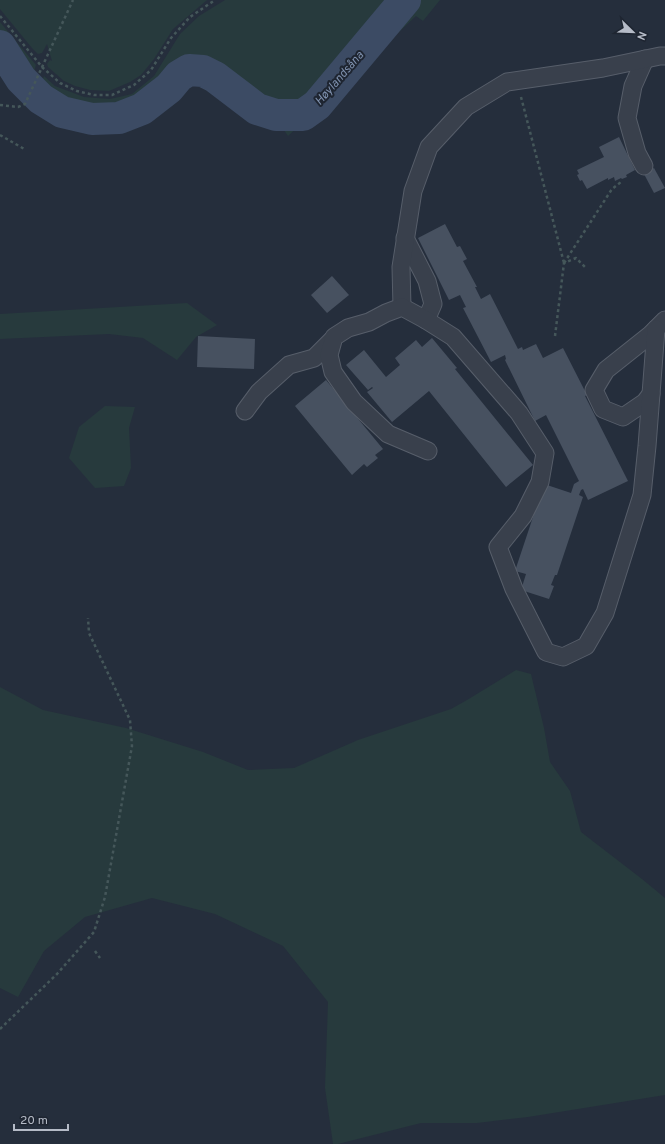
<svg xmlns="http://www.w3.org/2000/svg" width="665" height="1144" font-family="Overpass,sans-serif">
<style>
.green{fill:#273a3d}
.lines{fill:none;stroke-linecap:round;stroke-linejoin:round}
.river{stroke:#3c4b64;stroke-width:32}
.building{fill:#475160}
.minor-casing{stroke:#575e6a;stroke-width:19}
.path{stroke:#45575a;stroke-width:2.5;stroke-dasharray:3 3;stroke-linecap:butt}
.minor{stroke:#39404c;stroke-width:17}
.labels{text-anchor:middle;stroke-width:4;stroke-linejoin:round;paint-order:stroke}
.water-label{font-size:12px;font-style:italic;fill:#7e90ad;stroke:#1e2531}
</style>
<rect width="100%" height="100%" fill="#252e3c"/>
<g class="green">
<path d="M0,0H207L173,29L154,59L141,75L130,82L109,91L90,90L75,86L64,81L48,67L47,64L50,60L52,61L47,44L42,53L38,54L32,48L0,9Z"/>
<path d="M225,0H440L423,21L416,16L288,136L271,111L207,68L191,67L174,74L153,95L135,106L108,116L88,115L68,109L51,99L39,89L44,76L55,86L84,97L110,99L132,94L154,76L180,34L199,16Z"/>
<path d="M0,22L36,65L31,82L14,55L0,38Z"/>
<path d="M187,303L217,325L196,337L177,360L143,338L109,334L0,339V314Z"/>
<path d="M105,406L135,407L129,428L131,468L124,486L95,488L69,458L79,427Z"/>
<path d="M516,670L531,674L544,728L550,762L570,791L581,832L642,879L665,898V1095L528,1117L477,1123H421L338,1144H333L325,1088L328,1002L283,946L215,914L152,898L85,917L44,951L18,997L0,988V687L43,710L126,728L203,752L248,770L294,768L358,740L451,709L467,700Z"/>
</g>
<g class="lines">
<path class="river" d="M0,46L21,79L41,99L62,112L92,119L119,118L142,109L169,88L179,76L189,70L203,71L215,77L257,109L276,115H303L317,105L405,0"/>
</g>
<g class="building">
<path d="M619,137L635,170L626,175L627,177L622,179L621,178L615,181L614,177L608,180V178L587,189L582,180L580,181L577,175L579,174L577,170L604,157L599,147Z"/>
<path d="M654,168L665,188L654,193L644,174Z"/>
<path d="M445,224L457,247L460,246L467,259L463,261L477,287H475L481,299L490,294L518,349L522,347L523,350L536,344L543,358L563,348L587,395L585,396L628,481L588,500L583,489L581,490L579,495L583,497L557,575H555L551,585L554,586L549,599L521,590L526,574L515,571L544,484L571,493L574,484L579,481L546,415L535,421L505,360L506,359L505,355L491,362L463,308L466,307L460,295L449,300L418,238Z"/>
<path d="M332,276L349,295L327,313L311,295Z"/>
<path d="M198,336L255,339L254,369L197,367Z"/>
<path d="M432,338L457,368L455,369L533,465L506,487L429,391L392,422L367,392L373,388L372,387L368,390L346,365L364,350L386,377L400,365L395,358L416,340L422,347Z"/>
<path d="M326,380L383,449L375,455L378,458L367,467L364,464L352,475L295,406Z"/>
</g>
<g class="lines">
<g class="minor-casing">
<g id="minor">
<path d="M644,166L637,153L627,118L633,86L645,59"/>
<path d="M405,238L427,281L433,304L426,320"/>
<path d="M402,307L401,267L413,191L429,147L466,107L507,82L603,68L660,56H665"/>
<path d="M651,394L645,402L623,417L603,409L594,390L606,370L650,335L665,320"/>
<path d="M245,411L259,392L289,365L314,358L333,339"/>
<path d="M428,451L388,434L354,402L333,372L329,355L334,337L348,328L369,322L386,313L402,307L426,320L453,337L519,413L545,453L540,482L523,516L498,547L514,589L546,652L563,657L586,646L605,613L642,495L647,446L656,329"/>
</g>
</g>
<g class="path">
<path d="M0,16L42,67L60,83L77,91L94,95H112L134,85L151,70L171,38L190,17L215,0"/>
<path d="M521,97L564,263"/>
<path d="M0,105L18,107L25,104L73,0"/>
<path d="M0,135L26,150"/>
<path d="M564,263L612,189L621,182"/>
<path d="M555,336L564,263L576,258L586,268"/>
<path d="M95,951L100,958"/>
<path d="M0,1029L57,974L94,932L105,897L132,746L130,720L89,633L88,618"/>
</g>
<use href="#minor" class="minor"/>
</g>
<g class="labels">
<g class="water-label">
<text transform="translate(339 78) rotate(-49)" y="4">Høylandsåna</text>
</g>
</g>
<g transform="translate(633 32) rotate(113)" stroke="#1e2531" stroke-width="3" paint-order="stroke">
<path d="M0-3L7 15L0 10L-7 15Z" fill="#b5bbc7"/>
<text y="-6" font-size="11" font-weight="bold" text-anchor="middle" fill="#b5bbc7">N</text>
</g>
<path d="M14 1124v6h54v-6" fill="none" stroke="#b5bbc7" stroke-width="2"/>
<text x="20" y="1124" font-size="12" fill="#b5bbc7" stroke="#1e2531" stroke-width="3" paint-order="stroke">20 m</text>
</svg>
